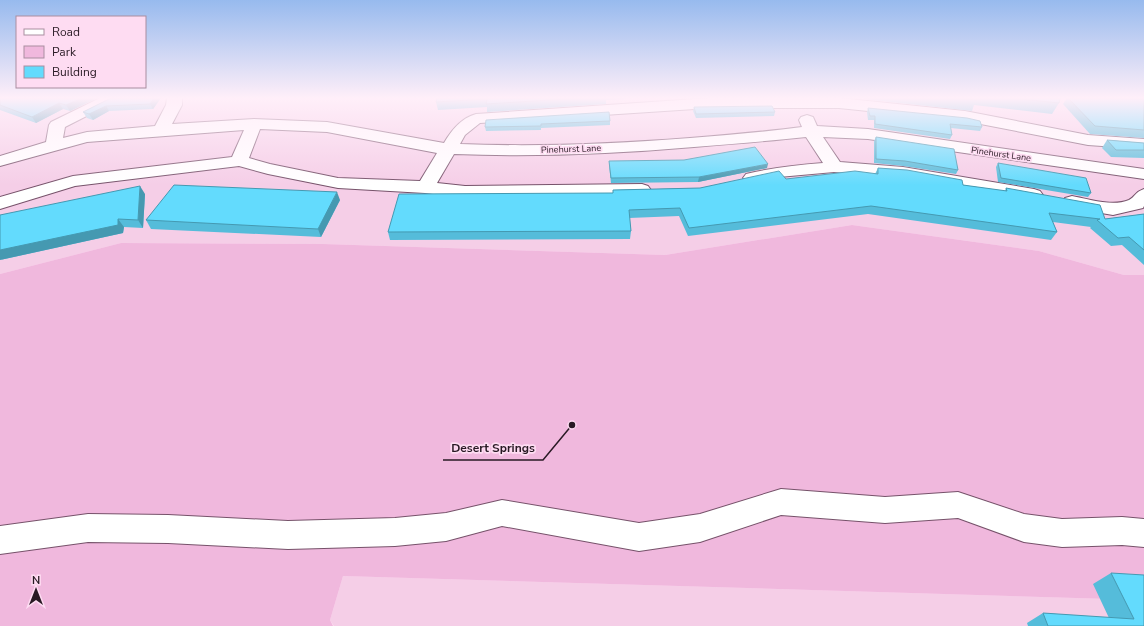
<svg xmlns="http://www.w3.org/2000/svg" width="1144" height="626" font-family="'Nunito Sans',sans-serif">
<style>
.built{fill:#f5cee7}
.green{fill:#f0b8dd}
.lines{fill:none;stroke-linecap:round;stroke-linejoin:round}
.minor-casing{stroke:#76526a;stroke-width:2}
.minor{fill:#fff;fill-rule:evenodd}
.wall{fill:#55bcda}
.shaded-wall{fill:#4599b1}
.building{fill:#63dbfd;stroke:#4599b1}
.labels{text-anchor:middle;stroke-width:3.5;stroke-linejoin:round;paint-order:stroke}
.far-street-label{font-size:9px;fill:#291a24;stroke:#fedcf2}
.leader{fill:none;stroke:#291a24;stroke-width:1.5}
.callout-dot{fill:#291a24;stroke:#fedcf2;stroke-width:1.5}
.callout-label{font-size:12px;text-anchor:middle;font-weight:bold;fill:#291a24;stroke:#fedcf2;stroke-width:3.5;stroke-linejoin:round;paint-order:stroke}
</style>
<rect width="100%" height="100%" fill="#fedcf2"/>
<g class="built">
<path d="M0,98H1144V275H1124L1039,251L852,225L665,255L323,244L121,243L0,274Z"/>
<path d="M343,576L1144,600V626H334L330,620Z"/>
</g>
<path class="green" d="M852,225L1039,251L1124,275H1144V600L343,576L330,620L333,626H0V274L121,243L323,244L665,255Z"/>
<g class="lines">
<g class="minor-casing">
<g id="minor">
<path d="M100,98H119L116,101L65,127L63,138L87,132L155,126L166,105L167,98H182V105L172,124L254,119L327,122L444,143C451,131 461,118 476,114L710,98H839L965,111L1088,135L1144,139V149L1088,145L965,121L839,108H710L480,123L465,135L460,144C537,147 613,144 690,138C727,135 764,132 802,127L799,120L801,117L807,115L813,117L817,126L868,129L1144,169V179L868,139L823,137L840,162L903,167L1034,189L1040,191L1043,195L1040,199L1034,201L903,177L834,172L779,177L752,183L746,182L743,178L746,174C771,168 796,165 823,163L806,137C769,141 732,144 694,147C614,154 534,157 454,154L437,183L465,186L642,184L648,186L651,190L648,194L642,196L465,198L425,193L338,188L268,174L239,166L75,186L0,209V197L73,176L232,157L244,130L87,142L0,166V156L46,142L49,125L51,122ZM260,129L327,132L437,153L420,181L338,178L270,164L249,158Z"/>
<path d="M1144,189V206L1143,208L1113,215L1072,208L1065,206L1063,202L1065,198L1072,196C1089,199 1112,207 1129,200C1135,197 1135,192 1144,189Z"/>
<path d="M781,489L885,497L958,492L1024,514L1062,519L1122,517L1144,519V547L1122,545L1062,547L1024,542L958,518L885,523L781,515L700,542L639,551L502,526L446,541L395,546L288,549L168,543L88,542L0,554V526L88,514L168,515L288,521L395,518L446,513L502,500L639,523L700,514Z"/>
</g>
</g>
<use href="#minor" class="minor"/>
</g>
<g class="wall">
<path d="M0,98H97L70,111L63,109L36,123L0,110Z"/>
<path d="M111,98H161L153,109L109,111L93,120L87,118L83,112Z"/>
<path d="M437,98H626V99L606,100V104L487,112V107L438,110L436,102Z"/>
<path d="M864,98H1060L1059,103L1052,114L974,105L972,111L864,99Z"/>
<path d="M1067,98L1144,99V138L1090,134L1063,104Z"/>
<path d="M694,107L775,112L774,116L696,118L693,111Z"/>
<path d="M868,108L982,127L980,131L951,128L952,135L950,139L874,128V120H868L867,112Z"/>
<path d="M609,112L610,121V125L541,128V130L486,131L485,127Z"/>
<path d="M876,137L958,170L956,174L903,166L874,163V141Z"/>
<path d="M1107,140L1144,143V158L1111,157L1102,148Z"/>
<path d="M609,161L767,168L698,182L611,183L609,165Z"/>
<path d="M998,163L1091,193L1088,197L998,182L996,167Z"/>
<path d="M878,168L963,185L1005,191L1006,188L1105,219L1144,214V265L1122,245L1111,246L1090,228L1091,227L1053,222L1057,232L1051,240L868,214L688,236L679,216L629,218L631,231L630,239L390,240L388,232L613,193V190L700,188L786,179L875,174Z"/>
<path d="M145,194L143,228L124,227L123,233L0,260Z"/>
<path d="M340,200L321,237L151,229L146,220Z"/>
<path d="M1111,573L1144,626H1028L1027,623L1043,613L1109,618L1093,584Z"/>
</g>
<g class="shaded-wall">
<path d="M82,98H97L70,111L66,105Z"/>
<path d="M154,98H161L153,109L150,104Z"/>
<path d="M59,103L63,109L36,123L32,117Z"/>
<path d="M106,106L109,111L93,120L89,114Z"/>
<path d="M768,164L767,168L698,182L699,177Z"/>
<path d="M140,186L145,194L143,228L138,220Z"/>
<path d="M337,192L340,200L321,237L318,229Z"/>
<path d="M118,219L124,227L123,233L0,260V250Z"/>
</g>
<g class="building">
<path d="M0,98H82L66,105L59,103L32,117L0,105Z"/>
<path d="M111,98H154L150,104L106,106L89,114L83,112Z"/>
<path d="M437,98H581L486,104L487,99L436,102Z"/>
<path d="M957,98H976L977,100Z"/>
<path d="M1011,98H1060L1059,103Z"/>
<path d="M1068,98L1144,99V130L1095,126Z"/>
<path d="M772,106L775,112L696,114L694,107Z"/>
<path d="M868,108L967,118L980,121L982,127L950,124L952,135L875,124V116H870Z"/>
<path d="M609,112L610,121L541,124V126L485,127L486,120Z"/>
<path d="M876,137L954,149L958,170L905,161L876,159Z"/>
<path d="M1107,140L1144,143V150H1116Z"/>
<path d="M755,147L768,164L699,177L611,178L609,161L684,160Z"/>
<path d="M998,163L1086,178L1091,193L1001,178Z"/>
<path d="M878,168L907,170L962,180L963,185L1007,191L1006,188L1100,205L1105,219L1144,214V250L1129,237L1118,238L1097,220L1100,219L1049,213L1057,232L871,206L689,228L680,208L629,210L631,231L388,232L399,194L613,193V190L700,188L779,171L786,179L855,171L878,174Z"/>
<path d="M174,185L337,192L318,229L146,220Z"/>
<path d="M140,186L138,220L118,219V225L0,250V215Z"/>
<path d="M1111,573L1144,575V626H1048L1043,613L1134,619Z"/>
</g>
<linearGradient id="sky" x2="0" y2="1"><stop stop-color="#97baee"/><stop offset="0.53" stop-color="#ffeff9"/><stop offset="1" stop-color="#ffeff9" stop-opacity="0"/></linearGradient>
<rect width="1144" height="185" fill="url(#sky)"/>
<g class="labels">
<g class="far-street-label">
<text transform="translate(571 149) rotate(-2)" y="3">Pinehurst Lane</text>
<text transform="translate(1001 154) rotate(8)" y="3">Pinehurst Lane</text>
</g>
</g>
<path class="leader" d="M572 425L543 460H443"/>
<circle class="callout-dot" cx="572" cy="425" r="4"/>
<g class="callout-label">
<text x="493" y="452">Desert Springs</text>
</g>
<rect x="16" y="16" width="130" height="72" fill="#fedcf2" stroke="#a98ea0"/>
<rect x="24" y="29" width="20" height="6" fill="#ffffff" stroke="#a98ea0"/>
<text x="52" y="36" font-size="12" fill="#291a24">Road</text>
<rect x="24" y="46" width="20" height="12" fill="#f0b8dd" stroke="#a98ea0"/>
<text x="52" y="56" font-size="12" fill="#291a24">Park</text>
<rect x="24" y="66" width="20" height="12" fill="#63dbfd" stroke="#a98ea0"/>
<text x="52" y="76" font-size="12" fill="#291a24">Building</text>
<g transform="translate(36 590)" stroke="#fedcf2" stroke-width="3" paint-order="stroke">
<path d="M0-3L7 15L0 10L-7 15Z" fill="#291a24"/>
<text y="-6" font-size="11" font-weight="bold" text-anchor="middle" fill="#291a24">N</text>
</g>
</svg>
